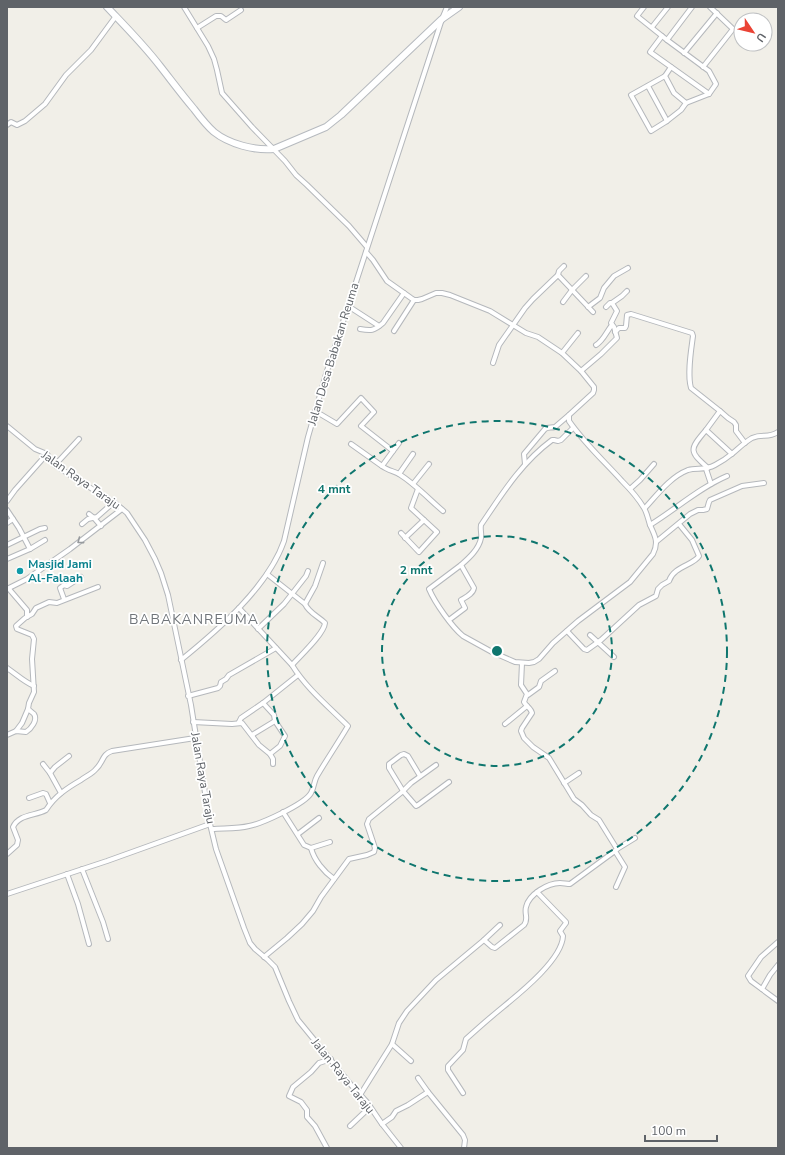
<svg xmlns="http://www.w3.org/2000/svg" width="785" height="1155" font-family="'Nunito Sans',sans-serif">
<style>
.lines{fill:none;stroke-linecap:round;stroke-linejoin:round}
.street-casing{stroke:#b5b8bc;stroke-width:6}
.secondary-casing{stroke:#b6babf;stroke-width:8}
.street{stroke:#fff;stroke-width:4}
.secondary{stroke:#fff;stroke-width:6}
.oneway{stroke:#979a9d}
.ring{fill:none;stroke:#0f766e;stroke-width:2;stroke-dasharray:7 5}
.culture-dot{fill:#0f9aa8;stroke:#fff;stroke-width:1.5}
.labels{text-anchor:middle;stroke-width:3.5;stroke-linejoin:round;paint-order:stroke}
.street-label{font-size:12px;fill:#5f6368;stroke:#fff}
.culture-label{font-size:12px;font-weight:bold;fill:#0d838f;stroke:#fff;text-anchor:start}
.quarter-label{font-size:14px;letter-spacing:1px;fill:#70757a;stroke:#fff}
.centre{fill:#0f766e;stroke:#fff;stroke-width:2}
.ring-label{font-size:12px;text-anchor:middle;font-weight:bold;fill:#0f766e;stroke:#fff;stroke-width:3.5;stroke-linejoin:round;paint-order:stroke}
</style>
<rect width="100%" height="100%" fill="#f1efe8"/>
<g class="lines">
<g class="street-casing">
<g id="street">
<path d="M184,7L208,46L214,59L217,70L222,93L252,127L285,161L296,175L307,185L349,226L367,247"/>
<path d="M644,7L637,16L667,40L709,71L716,84L709,94L686,103L681,110L667,121L651,131L631,95L665,76"/>
<path d="M652,27L668,7"/>
<path d="M197,28L216,16H221L226,20L241,10"/>
<path d="M662,36L650,52L709,94"/>
<path d="M667,40L692,7"/>
<path d="M684,53L717,13"/>
<path d="M671,67L665,76L674,93L686,103"/>
<path d="M703,67L733,29L710,7"/>
<path d="M648,86L667,121"/>
<path d="M7,125L11,122L17,125L25,121L45,104L66,75L91,50L116,16"/>
<path d="M366,252L373,260L387,281L411,298L414,300H418L422,299L436,293H442L450,295L490,311L526,333L538,337L562,353L581,371L594,387V390L593,393L569,415V421C584,443 604,461 622,481C630,489 638,498 644,508C647,513 648,519 650,525C655,536 659,542 653,554L630,582L578,621L553,643L539,659L534,662L529,663L515,662L492,652L463,636C452,627 435,603 429,589L461,565"/>
<path d="M558,275L559,271L564,266"/>
<path d="M563,302L572,290L586,276"/>
<path d="M348,306L379,326"/>
<path d="M588,307L600,298L604,288L614,276L628,268"/>
<path d="M606,307L610,303H612"/>
<path d="M360,329C371,331 374,331 383,323L404,293"/>
<path d="M394,331L414,300"/>
<path d="M615,332L619,328H625L626,326L627,315L631,314L692,333L693,336C691,351 687,374 691,388L720,411L728,418L734,422L736,425V431L745,443"/>
<path d="M596,345C604,340 606,332 612,325"/>
<path d="M562,353L578,333"/>
<path d="M493,363L499,345L525,308L533,299L558,275L593,312"/>
<path d="M581,371L601,354L617,338L614,327L611,323L617,311L612,303L622,296L627,291"/>
<path d="M315,411L337,424L361,398L374,412L361,426L393,451L382,466C387,470 393,471 399,474C415,484 429,499 443,511"/>
<path d="M7,426L35,449L47,454L55,465L79,481L114,502L127,513L145,540L155,559L161,573L168,595L191,705L210,824L216,849L244,928L250,943L255,949L268,960L275,967L289,1001L298,1020L352,1086L367,1102L382,1124L401,1148"/>
<path d="M706,430L720,411"/>
<path d="M351,444L382,466"/>
<path d="M393,451L399,443"/>
<path d="M525,464L524,454L545,429C548,427 551,428 555,427L569,415"/>
<path d="M55,465L79,439"/>
<path d="M708,468C689,451 689,450 706,430L732,454"/>
<path d="M706,469L711,484"/>
<path d="M399,474L413,454"/>
<path d="M413,484L429,464"/>
<path d="M630,489L640,480L654,464"/>
<path d="M7,501L15,490L47,454"/>
<path d="M645,508C657,495 670,477 688,470C697,467 704,471 715,465C721,462 727,458 733,453C739,448 745,442 752,438C763,433 767,439 778,432"/>
<path d="M7,510L19,528L30,549L7,559"/>
<path d="M89,514L94,518L101,526"/>
<path d="M7,523L13,519"/>
<path d="M82,524L88,519L97,517L114,502"/>
<path d="M650,525C676,509 699,488 727,476"/>
<path d="M401,533L419,552L437,532L411,508L418,489"/>
<path d="M405,538L424,520"/>
<path d="M656,542L690,514L698,510H703L707,509L709,502L710,500L742,486L764,483"/>
<path d="M7,545L40,529L45,528"/>
<path d="M30,549L45,540"/>
<path d="M267,574L305,604L315,586L323,563"/>
<path d="M7,589L27,579L70,549L122,509"/>
<path d="M9,589L27,610V617"/>
<path d="M64,599L60,588L64,585L67,586L81,577"/>
<path d="M449,620L465,608L461,600C466,597 473,594 474,588L461,565C469,558 479,549 481,538C482,534 480,530 481,525C502,494 521,463 552,440H554L558,441L561,440L573,428"/>
<path d="M258,629L284,604L306,576L308,571"/>
<path d="M567,631L584,649L587,650L601,640L639,605L656,596L658,589L662,585L669,581C674,566 694,565 699,556L692,540L679,524"/>
<path d="M590,635L614,657"/>
<path d="M181,660C218,630 268,587 284,541L308,437L326,374L442,19L447,7"/>
<path d="M522,663L521,685L527,694L524,702C526,706 531,708 532,713L522,728L521,731L524,738L533,747L549,758L574,799L582,805L591,815L599,820L617,849L615,851"/>
<path d="M292,665C300,656 324,634 325,623C318,616 309,613 305,604"/>
<path d="M7,668C16,674 24,682 34,686"/>
<path d="M528,695L539,687L541,681L555,671"/>
<path d="M188,696L218,688L220,686L221,682L226,679L229,675L276,648"/>
<path d="M263,703L274,715L275,721L285,736L280,746L270,754"/>
<path d="M193,722L232,724L242,723L259,745L270,754L273,759V764"/>
<path d="M239,722L241,718L263,703L298,675"/>
<path d="M505,724L527,706"/>
<path d="M16,731L22,723L28,709"/>
<path d="M7,735L16,731L26,732C31,729 38,720 34,714C33,713 29,710 28,709L29,703L34,692L32,659L34,639L32,635L17,629L16,626L25,618L32,614L36,608L49,602L57,603L98,587"/>
<path d="M252,735L275,721"/>
<path d="M43,764L50,773L61,793"/>
<path d="M50,773L55,767L69,756"/>
<path d="M420,776L408,756L404,754L401,755L389,764V768L403,791L416,806L418,805L449,782"/>
<path d="M564,783L579,773"/>
<path d="M29,798L43,793L46,794L50,803"/>
<path d="M283,812L304,845L311,848L330,842"/>
<path d="M212,829C224,828 237,829 249,826C261,824 305,804 311,793C314,788 314,781 317,776C327,759 338,743 348,726C329,707 306,688 292,665L239,608"/>
<path d="M298,834L319,818"/>
<path d="M311,848C314,860 324,872 334,879"/>
<path d="M617,849L635,838"/>
<path d="M7,854L17,845L18,840L13,827C19,814 35,816 46,810C55,796 67,788 81,780C86,776 92,774 96,769C103,763 102,754 112,751L195,738"/>
<path d="M82,869L103,922L108,939"/>
<path d="M67,874L78,904L89,944"/>
<path d="M7,894L107,861L210,824"/>
<path d="M484,940L500,925"/>
<path d="M778,942L761,957L748,976L751,981L778,1001"/>
<path d="M264,957L287,938L302,924L313,911L321,897L349,859L367,855L374,852L375,848L367,824L369,819L402,792L411,783L436,765"/>
<path d="M762,989L770,975L778,965"/>
<path d="M392,1044L411,1061"/>
<path d="M428,1092L463,1135L465,1140L464,1148"/>
<path d="M463,1093L448,1070V1066L463,1050L466,1039C476,1030 486,1021 497,1012C515,997 562,961 563,936L560,931L566,923V922L537,892"/>
<path d="M360,1095L392,1044L399,1023L407,1011L436,980L484,940L492,947L495,948L524,925C529,919 524,914 526,907C529,894 548,883 560,883C563,883 567,884 570,884L615,851L625,867L616,887"/>
<path d="M382,1124L392,1117L396,1111L408,1105L428,1092L418,1078"/>
<path d="M350,1126L370,1107"/>
<path d="M327,1148L315,1126L307,1117V1110L301,1102L289,1096L293,1087L311,1072L319,1063L331,1059"/>
</g>
</g>
<g class="secondary-casing">
<path id="secondary" d="M107,7C125,26 144,45 160,66C171,80 182,95 194,109C200,117 206,125 214,132C229,144 255,151 274,149L326,127L341,115L442,19L459,7"/>
</g>
<use href="#street" class="street"/>
<use href="#secondary" class="secondary"/>
</g>
<defs><path id="oneway-chevron" d="M-2-3.5L2.5 0L-2 3.5" fill="none" stroke-width="1.6" stroke-linecap="round" stroke-linejoin="round"/></defs>
<use class="oneway" href="#oneway-chevron" transform="translate(80 541) rotate(143)"/>
<g class="ring">
<circle cx="497" cy="651" r="115"/>
<circle cx="497" cy="651" r="230"/>
</g>
<circle class="culture-dot" cx="20" cy="571" r="4"/>
<g class="labels">
<g class="street-label">
<text transform="translate(333 354) rotate(-73)" y="4">Jalan Desa Babakan Reuma</text>
<text transform="translate(81 480) rotate(35)" y="4">Jalan Raya Taraju</text>
<text transform="translate(203 778) rotate(80)" y="4">Jalan Raya Taraju</text>
<text transform="translate(343 1076) rotate(51)" y="4">Jalan Raya Taraju</text>
</g>
<g class="culture-label">
<text x="28" y="568">Masjid Jami<tspan x="28" dy="14">Al-Falaah</tspan></text>
</g>
<g class="quarter-label">
<text x="194" y="624">BABAKANREUMA</text>
</g>
</g>
<circle cx="497" cy="651" r="6" class="centre"/>
<g class="ring-label">
<text x="334" y="493">4 mnt</text>
<text x="416" y="574">2 mnt</text>
</g>
<rect width="785" height="1155" fill="none" stroke="#5f6368" stroke-width="16"/>
<g transform="translate(753 32) rotate(125)"><circle r="19" fill="#ffffff" stroke="#bfc1c3"/>
<path d="M0-3L7 15L0 10L-7 15Z" fill="#ea4335"/>
<text y="-6" font-size="11" font-weight="bold" text-anchor="middle" fill="#5f6368">U</text>
</g>
<path d="M645 1135v6h72v-6" fill="none" stroke="#5f6368" stroke-width="2"/>
<text x="651" y="1135" font-size="12" fill="#5f6368" stroke="#ffffff" stroke-width="3" paint-order="stroke">100 m</text>
</svg>
